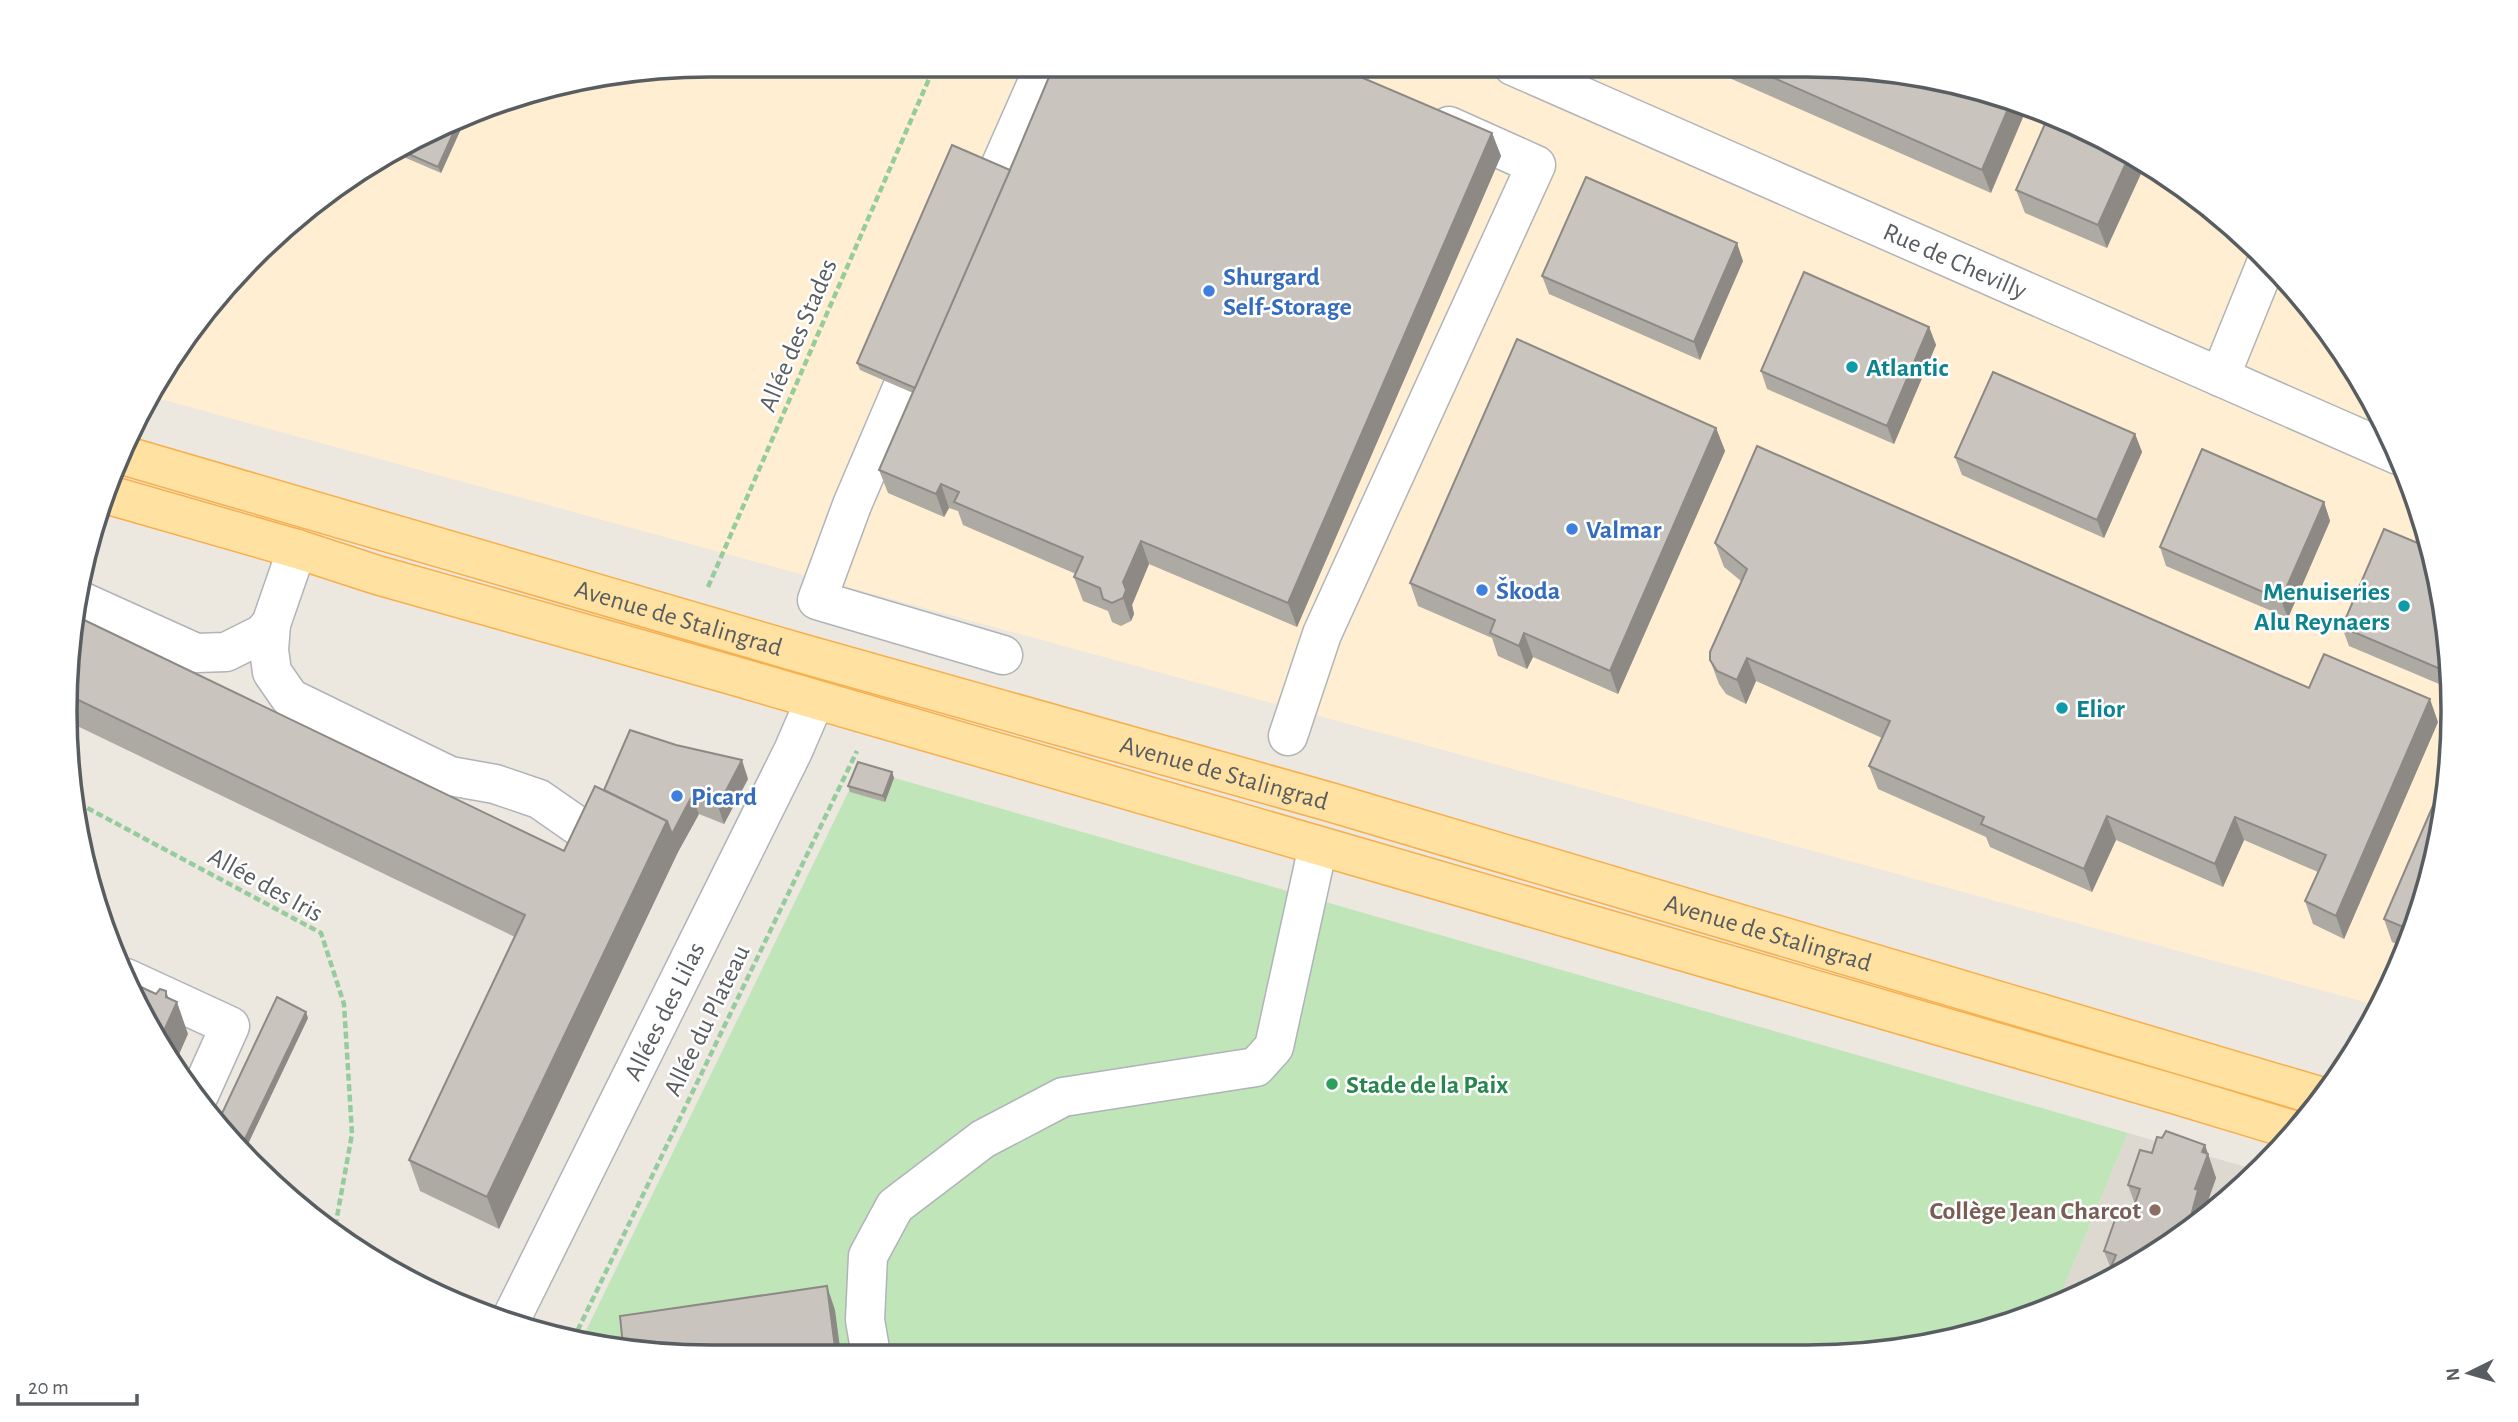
<svg xmlns="http://www.w3.org/2000/svg" width="2518" height="1422" font-family="'Alegreya Sans',sans-serif">
<style>
.commercial{fill:#ffeed1}
.education{fill:#ded9d0}
.green{fill:#bfe5b9}
.lines{fill:none;stroke-linecap:round;stroke-linejoin:round}
.minor-casing{stroke:#b0b4b8;stroke-width:41}
.major-casing{stroke:#f7af4d;stroke-width:41}
.path{stroke:#95cc9c;stroke-width:4.5;stroke-dasharray:7 3.5;stroke-linecap:butt}
.minor{stroke:#fff;stroke-width:38}
.major{stroke:#ffe2a1;stroke-width:38}
.wall{fill:#ada9a3}
.shaded-wall{fill:#8d8985}
.building{fill:#c9c4be;stroke:#8d8985;stroke-width:2}
.shop-dot{fill:#3f7fe0;stroke:#fff;stroke-width:2.5}
.culture-dot{fill:#0f9aa8;stroke:#fff;stroke-width:2.5}
.leisure-dot{fill:#2e9e5b;stroke:#fff;stroke-width:2.5}
.education-dot{fill:#8d6e63;stroke:#fff;stroke-width:2.5}
.labels{text-anchor:middle;stroke-width:5;stroke-linejoin:round;paint-order:stroke}
.street-label{font-size:26px;fill:#585d61;stroke:#fff}
.shop-label{font-size:26px;font-weight:bold;fill:#366cbe;stroke:#fff;text-anchor:start}
.culture-label{font-size:26px;font-weight:bold;fill:#0d838f;stroke:#fff;text-anchor:start}
.leisure-label{font-size:26px;font-weight:bold;fill:#27864d;stroke:#fff;text-anchor:start}
.education-label{font-size:26px;font-weight:bold;fill:#785e54;stroke:#fff;text-anchor:end}
.rim{fill:none;stroke:#585d61;stroke-width:3.5}
</style>
<rect width="100%" height="100%" fill="#ece7df"/>
<path class="commercial" d="M711,65L1849,66L1975,87L2130,152L2233,225L2320,318L2387,426L2431,544L2452,669L2448,796L2419,919L2379,1006L153,397L174,352L318,198L504,99Z"/>
<path class="education" d="M2128,1133L2260,1171L2166,1249L2058,1301Z"/>
<path class="green" d="M860,768L2128,1133L2058,1301L2015,1323L1891,1352L669,1356L581,1341Z"/>
<g class="lines">
<g class="minor-casing">
<g id="minor">
<path id="s1" d="M1513,66L2398,455"/>
<path d="M999,169L1045,65"/>
<path d="M2220,377L2267,261"/>
<path d="M902,388L852,505L817,600L1003,655"/>
<path d="M81,601L196,653L226,652L262,634L271,624L297,549"/>
<path d="M271,624L269,650L272,672L290,698L450,776L495,784L539,799L585,831"/>
<path d="M1288,736L1322,634L1536,165L1449,126"/>
<path d="M126,978L230,1026L199,1095"/>
<path id="s2" d="M510,1321L793,751L815,700"/>
<path d="M871,1355L865,1320L868,1256L895,1206L983,1139L1063,1097L1256,1067L1274,1047L1318,846"/>
</g>
</g>
<g class="major-casing">
<g id="major">
<path id="s3" d="M126,456L804,654L1330,802L2319,1096"/>
<path d="M109,495L297,549L377,575L728,674L2174,1094L2293,1130"/>
</g>
</g>
<g class="path">
<path d="M708,587L935,65"/>
<path d="M78,803L321,933L344,1004L352,1134L335,1228"/>
<path d="M573,1340L857,751"/>
</g>
<use href="#minor" class="minor"/>
<use href="#major" class="major"/>
</g>
<g class="wall">
<path d="M1702,66H1849L1975,87L1991,193Z"/>
<path d="M465,120L441,173L399,155Z"/>
<path d="M1492,133L1501,156L1297,627L1149,564L1132,605L1134,614L1131,621L1121,626L1112,622L1108,611L1083,601L1074,577L1076,574L963,525L958,511L949,508L944,517L888,493L879,470L913,393L860,370L857,363L1010,170Z"/>
<path d="M2130,152L2107,248L2025,213L2016,190Z"/>
<path d="M1743,261L1700,360L1549,294L1542,276Z"/>
<path d="M2272,267L2296,292L2278,284Z"/>
<path d="M1929,327L1936,345L1894,444L1767,389L1761,371Z"/>
<path d="M1716,428L1725,451L1618,694L1533,657L1527,669L1498,656L1492,638L1418,606L1410,583Z"/>
<path d="M2135,434L2142,452L2104,538L1962,475L1955,457Z"/>
<path d="M2324,502L2330,521L2288,618L2166,566L2160,547Z"/>
<path d="M1715,543L2309,688L2438,722L2344,939L2313,924L2305,901L2318,872L2244,840L2223,887L2116,840L2092,892L1990,847L1986,837L1878,789L1869,766L1882,738L1756,681L1746,704L1726,694L1719,684L1710,660L1741,581L1724,567Z"/>
<path d="M80,618L564,851L604,790L748,779L724,824L699,814L678,852L499,1229L420,1191L409,1160L515,937L69,722Z"/>
<path d="M2342,627L2452,669L2451,689L2349,646Z"/>
<path d="M892,772L894,778L885,802L850,792L848,786Z"/>
<path d="M2384,919H2419L2406,948L2392,942Z"/>
<path d="M308,1018L247,1146L223,1134L217,1124Z"/>
<path d="M2205,1145L2216,1178L2205,1209L2207,1213L2206,1216L2166,1249L2111,1269L2104,1251L2129,1220L2135,1204L2128,1185L2152,1153Z"/>
</g>
<g class="shaded-wall">
<path d="M2011,102L2027,108L1991,193L1982,170Z"/>
<path d="M465,120L441,173L438,167L458,123Z"/>
<path d="M1492,133L1501,156L1297,627L1288,603Z"/>
<path d="M2131,152L2146,163L2107,248L2098,225Z"/>
<path d="M1737,243L1743,261L1700,360L1694,342Z"/>
<path d="M1929,327L1936,345L1894,444L1887,426Z"/>
<path d="M1716,428L1725,451L1618,694L1610,671Z"/>
<path d="M2135,434L2142,452L2104,538L2097,520Z"/>
<path d="M941,484L949,508L944,517L936,494Z"/>
<path d="M2324,502L2330,521L2288,618L2281,600Z"/>
<path d="M1141,541L1149,564L1132,605L1134,614L1131,621L1123,598V582Z"/>
<path d="M1524,633L1533,657L1527,669L1519,646Z"/>
<path d="M1747,658L1756,681L1746,704L1737,680Z"/>
<path d="M2430,699L2438,722L2344,939L2336,916Z"/>
<path d="M742,760L748,779L724,824L718,806Z"/>
<path d="M892,772L894,778L885,802L883,796Z"/>
<path d="M692,796L699,814L678,852L499,1229L487,1197L667,821Z"/>
<path d="M2107,816L2116,840L2092,892L2084,869Z"/>
<path d="M2235,817L2244,840L2223,887L2215,864Z"/>
<path d="M113,931L116,937L111,947L109,939Z"/>
<path d="M166,991L173,1011L177,1002L188,1034L177,1059L162,1035Z"/>
<path d="M306,1012L308,1018L247,1146L245,1139Z"/>
<path d="M2205,1145L2216,1178L2205,1209L2207,1213L2206,1216L2185,1232L2202,1152Z"/>
<path d="M827,1286L835,1310L841,1355H836Z"/>
</g>
<g class="building">
<path d="M1054,65L1335,66L1492,133L1288,603L1141,541L1123,582L1126,590L1123,598L1112,603L1103,599L1100,588L1074,577L1083,557L954,502L959,492L941,484L936,494L879,470L1015,158Z"/>
<path d="M1747,66H1849L1975,87L2011,102L1982,170Z"/>
<path d="M2048,117L2131,152L2098,225L2016,190Z"/>
<path d="M458,123L438,167L404,152Z"/>
<path d="M952,145L1010,170L915,388L857,363Z"/>
<path d="M1586,177L1737,243L1694,342L1542,276Z"/>
<path d="M1804,272L1929,327L1887,426L1761,371Z"/>
<path d="M1517,339L1716,428L1610,671L1524,633L1519,646L1490,633L1495,620L1410,583Z"/>
<path d="M1993,372L2135,434L2097,520L1955,457Z"/>
<path d="M1757,446L2309,688L2324,654L2430,699L2336,916L2305,901L2326,855L2235,817L2215,864L2107,816L2084,869L1981,824L1984,817L1869,766L1890,721L1747,658L1737,680L1717,671L1710,660V652L1747,569L1715,543Z"/>
<path d="M2202,449L2324,502L2281,600L2160,547Z"/>
<path d="M2384,529L2432,549L2452,669V674L2342,627Z"/>
<path d="M80,618L564,851L595,786L667,821L487,1197L409,1160L525,915L72,697Z"/>
<path d="M630,730L676,745L742,760L718,806L692,796L672,834L667,821L604,790Z"/>
<path d="M858,762L892,772L883,796L848,786Z"/>
<path d="M2448,771V796L2419,919L2413,931L2384,919Z"/>
<path d="M107,928L113,931L109,939Z"/>
<path d="M128,981L156,994L160,989L166,991V997L177,1002L162,1035Z"/>
<path d="M277,997L306,1012L245,1139L218,1126L217,1124Z"/>
<path d="M2166,1131L2205,1145L2202,1152L2208,1154L2195,1189L2198,1190L2189,1223L2185,1232L2166,1249L2107,1277L2116,1255L2104,1251L2116,1217L2129,1220L2140,1189L2128,1185L2140,1150L2152,1153L2157,1137L2162,1138Z"/>
<path d="M827,1286L836,1355L669,1356L615,1347L623,1346L620,1316Z"/>
</g>
<g class="shop-dot">
<circle cx="1209" cy="291" r="7"/>
<circle cx="1572" cy="529" r="7"/>
<circle cx="1482" cy="590" r="7"/>
<circle cx="677" cy="796" r="7"/>
</g>
<g class="culture-dot">
<circle cx="1852" cy="367" r="7"/>
<circle cx="2404" cy="606" r="7"/>
<circle cx="2062" cy="708" r="7"/>
</g>
<circle class="leisure-dot" cx="1332" cy="1084" r="7"/>
<circle class="education-dot" cx="2155" cy="1210" r="7"/>
<g class="labels">
<g class="street-label">
<text dy="9" stroke="none"><textPath href="#s1" startOffset="483">Rue de Chevilly</textPath></text>
<text transform="translate(797 335) rotate(-67)" y="9">Allée des Stades</text>
<text dy="9" stroke="none"><textPath href="#s3" startOffset="576">Avenue de Stalingrad</textPath></text>
<text dy="9" stroke="none"><textPath href="#s3" startOffset="1143">Avenue de Stalingrad</textPath></text>
<text transform="translate(266 884) rotate(29)" y="9">Allée des Iris</text>
<text dy="9" stroke="none"><textPath href="#s3" startOffset="1710">Avenue de Stalingrad</textPath></text>
<text dy="9" stroke="none"><textPath href="#s2" startOffset="346">Allées des Lilas</textPath></text>
<text transform="translate(706 1020) rotate(-64)" y="9">Allée du Plateau</text>
</g>
<g class="shop-label">
<text x="1223" y="285">Shurgard<tspan x="1223" dy="30">Self-Storage</tspan></text>
<text x="1586" y="538">Valmar</text>
<text x="1496" y="599">Škoda</text>
<text x="691" y="805">Picard</text>
</g>
<g class="culture-label">
<text x="1866" y="376">Atlantic</text>
<text x="2390" y="600" text-anchor="end">Menuiseries<tspan x="2390" dy="30">Alu Reynaers</tspan></text>
<text x="2076" y="717">Elior</text>
</g>
<g class="leisure-label">
<text x="1346" y="1093">Stade de la Paix</text>
</g>
<g class="education-label">
<text x="2141" y="1219">Collège Jean Charcot</text>
</g>
</g>
<path d="M0 0H2518V1422H0ZM711 77H1807A634 634 0 0 1 2441 711V711A634 634 0 0 1 1807 1345H711A634 634 0 0 1 77 711V711A634 634 0 0 1 711 77Z" fill="#fff" fill-rule="evenodd"/>
<path class="rim" d="M711 77H1807A634 634 0 0 1 2441 711V711A634 634 0 0 1 1807 1345H711A634 634 0 0 1 77 711V711A634 634 0 0 1 711 77Z"/>
<g transform="translate(2469 1373) rotate(265)" stroke="#ffffff" stroke-width="5" paint-order="stroke">
<path d="M0-5L12 26L0 18L-12 26Z" fill="#585d61"/>
<text y="-10" font-size="19" font-weight="bold" text-anchor="middle" fill="#585d61">N</text>
</g>
<path d="M18 1394v10h119v-10" fill="none" stroke="#585d61" stroke-width="3.5"/>
<text x="28" y="1394" font-size="21" fill="#585d61" stroke="#ffffff" stroke-width="5" paint-order="stroke">20 m</text>
</svg>
